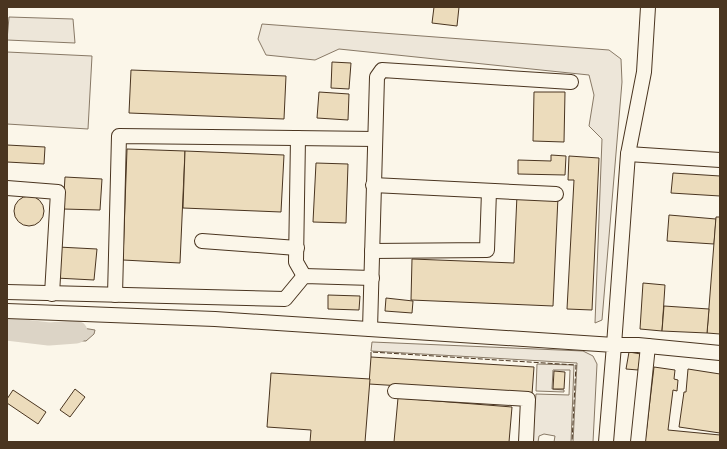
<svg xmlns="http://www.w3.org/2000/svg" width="727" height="449" font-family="'DM Sans',sans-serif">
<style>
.green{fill:#ede6d9;stroke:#887966}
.water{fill:#dcd4c6;stroke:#887966}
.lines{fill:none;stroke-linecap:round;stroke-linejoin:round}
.river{stroke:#dcd4c6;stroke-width:23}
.building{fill:#ecdcbc;stroke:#4a3520}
.minor-casing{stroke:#4a3520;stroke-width:16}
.minor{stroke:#fbf6e9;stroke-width:14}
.fence{stroke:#4a3520;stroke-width:1;stroke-dasharray:5 2;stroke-linecap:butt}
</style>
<rect width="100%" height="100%" fill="#fbf6e9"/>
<g class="green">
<path d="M9,17L73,19L75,43L7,40Z"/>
<path d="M262,24L609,50L621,59L622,82L602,320L595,323L602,139L589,126L594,95L589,75L339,49L315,60L266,55L258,39Z"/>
<path d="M7,52L92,56L88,129L7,124Z"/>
<path d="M372,342L583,351L593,356L597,364L593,442H573L577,363L371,351Z"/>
<path d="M537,364L574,365L571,442H554L555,436L544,434L539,436L538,442H532L536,394L569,395L570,370H553L552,389L564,390V392L536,391Z"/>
</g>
<g class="water">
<path d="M7,325L42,326L33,338L7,335Z"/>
<path d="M51,325L89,329L95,330L94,334L86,341C69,341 57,337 39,341Z"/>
</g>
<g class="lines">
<path class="river" d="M7,329L49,334L76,332"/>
</g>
<g class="building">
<path d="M434,7H459L457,26L432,23Z"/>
<path d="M332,62L351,63L349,89L331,88Z"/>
<path d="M131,70L286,76L284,119L129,113Z"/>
<path d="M319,92L349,94L348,120L317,118Z"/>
<path d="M534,92H565L564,142L533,141Z"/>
<path d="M7,145L45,147L44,164L7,162Z"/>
<path d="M127,149L185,151L180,263L123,260Z"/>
<path d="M185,151L284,155L281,212L183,208Z"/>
<path d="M551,155L566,156L565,175L518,174V160L551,161Z"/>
<path d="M569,156L599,158L592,310L567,309L574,180H568Z"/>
<path d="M316,163L348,164L346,223L313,222Z"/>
<path d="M673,173L720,176V196L671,193Z"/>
<path d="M65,177L102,179L100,210L63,209Z"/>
<path d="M517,195L558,197L553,306L411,300L412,259L514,263Z"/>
<circle cx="29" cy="211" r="15"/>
<path d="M669,215L716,219L714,244L667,241Z"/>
<path d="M716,217H720V334L707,333Z"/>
<path d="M58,247L97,249L94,280L56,278Z"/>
<path d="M643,283L665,285L662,331L640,329Z"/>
<path d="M328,295L360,296L359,310L328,309Z"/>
<path d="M386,298L413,301L412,313L385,311Z"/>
<path d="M664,306L709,309L707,333L662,331Z"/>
<path d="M629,352L641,354L638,370L626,369Z"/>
<path d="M371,357L534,367L532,394L369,384Z"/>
<path d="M654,367L675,370L674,379L678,380L677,391L673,390L668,430L720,435V442H645Z"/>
<path d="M688,369L720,374V433L679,427L684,392H686Z"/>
<path d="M554,371L565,372L564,389H553Z"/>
<path d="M271,373L370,379L365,442H310L311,430L267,427Z"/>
<path d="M75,389L85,397L70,417L60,410Z"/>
<path d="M13,390L46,412L38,424L7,403V399Z"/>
<path d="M398,398L512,407L509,442H394Z"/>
</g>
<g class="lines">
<g class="minor-casing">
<g id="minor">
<path d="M648,7L644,72L628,154L614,345H638L720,353"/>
<path d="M298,138L296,262L304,276"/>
<path d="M628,154L720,160"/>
<path d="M373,185L556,194"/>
<path d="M7,188L58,192L52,294"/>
<path d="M202,241L297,248"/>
<path d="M372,251L487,250L489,191"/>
<path d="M7,292L285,299L304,276L372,278"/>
<path d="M115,295L119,136L375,139"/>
<path d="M7,311L215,319L614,345L606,442"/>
<path d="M370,329L377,77L382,70L571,82"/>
<path d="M395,391L528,399L526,442"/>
<path d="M638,442L648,346"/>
</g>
</g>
<use href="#minor" class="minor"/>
<path class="fence" d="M371,357V352L576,365L572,442"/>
</g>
<rect width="727" height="449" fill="none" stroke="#4a3520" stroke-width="16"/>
</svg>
